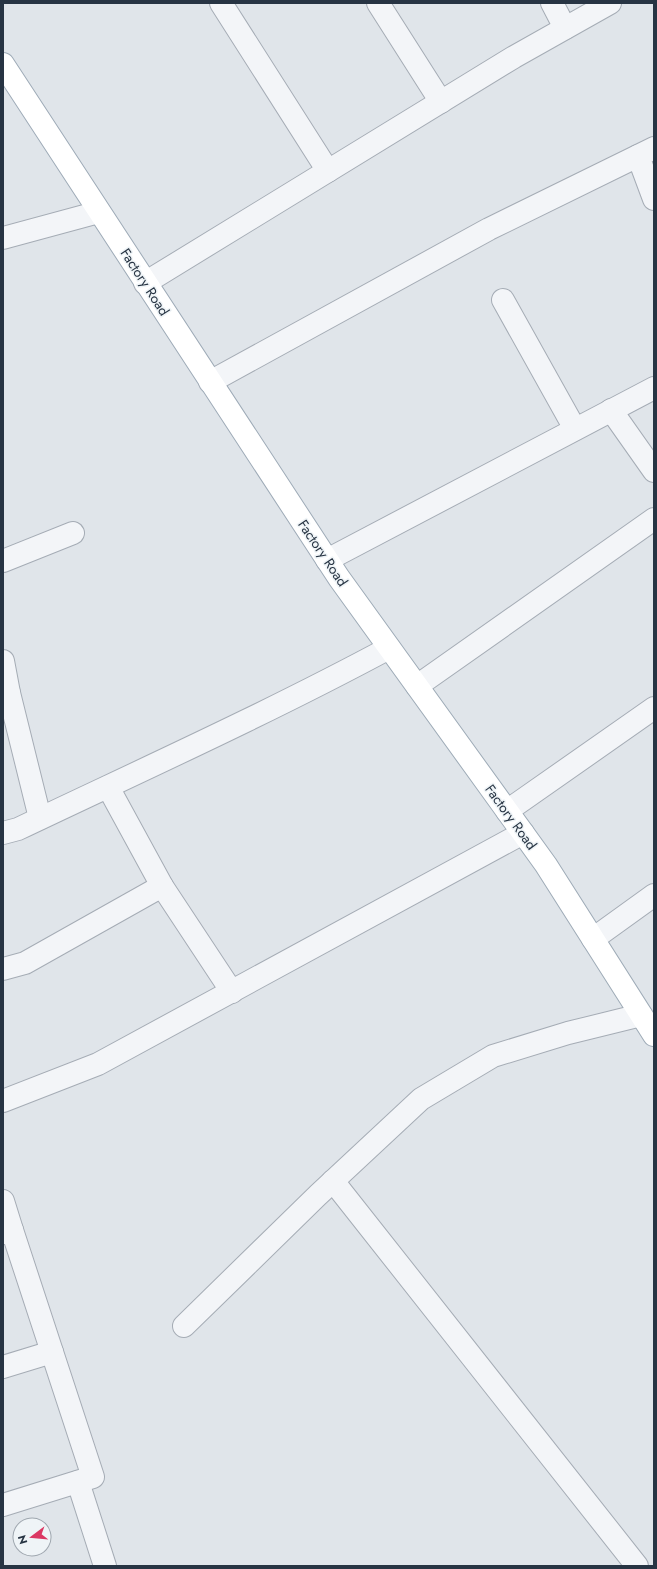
<svg xmlns="http://www.w3.org/2000/svg" width="657" height="1569" font-family="Jost,sans-serif">
<style>
.lines{fill:none;stroke-linecap:round;stroke-linejoin:round}
.minor-casing{stroke:#a5acb5;stroke-width:24}
.major-casing{stroke:#9eabb7;stroke-width:24}
.minor{stroke:#f3f5f8;stroke-width:22}
.major{stroke:#fff;stroke-width:22}
.labels{text-anchor:middle;stroke-width:3;stroke-linejoin:round;paint-order:stroke}
.street-label{font-size:14px;fill:#273443;stroke:#eff4f7}
</style>
<rect width="100%" height="100%" fill="#e0e5ea"/>
<g class="lines">
<g class="minor-casing">
<g id="minor">
<path d="M221,3L328,171"/>
<path d="M378,3L441,102"/>
<path d="M552,3L565,28"/>
<path d="M638,156L654,199"/>
<path d="M3,238L99,212"/>
<path d="M145,283L514,57L610,3"/>
<path d="M503,300L575,429"/>
<path d="M210,382L489,229L654,148"/>
<path d="M611,410L654,471"/>
<path d="M327,560L654,388"/>
<path d="M3,561L73,533"/>
<path d="M3,661L9,693L3,694"/>
<path d="M417,686L654,519"/>
<path d="M9,693L40,818"/>
<path d="M108,787L162,886"/>
<path d="M507,811L654,708"/>
<path d="M3,833L18,829C142,770 268,713 389,648"/>
<path d="M593,939L654,895"/>
<path d="M3,969L25,963L162,886L232,992"/>
<path d="M3,1101L98,1064L523,833"/>
<path d="M333,1181L637,1566"/>
<path d="M3,1201L12,1230L3,1233"/>
<path d="M184,1326L318,1195L421,1099L493,1056L568,1033L641,1015"/>
<path d="M3,1367L52,1352"/>
<path d="M78,1482L105,1566"/>
<path d="M3,1505L93,1477L12,1230"/>
</g>
</g>
<g class="major-casing">
<path id="major" d="M3,64L339,578L546,865L654,1035"/>
</g>
<use href="#minor" class="minor"/>
<use href="#major" class="major"/>
</g>
<g class="labels">
<g class="street-label">
<text transform="translate(145 282) rotate(57)" y="5">Factory Road</text>
<text transform="translate(323 553) rotate(56)" y="5">Factory Road</text>
<text transform="translate(511 817) rotate(54)" y="5">Factory Road</text>
</g>
</g>
<rect width="657" height="1569" fill="none" stroke="#273443" stroke-width="8"/>
<g transform="translate(32 1537) rotate(254)"><circle r="19" fill="#eff4f7" stroke="#9fa7af"/>
<path d="M0-3L7 15L0 10L-7 15Z" fill="#db3863"/>
<text y="-6" font-size="11" font-weight="bold" text-anchor="middle" fill="#273443">N</text>
</g>
</svg>
